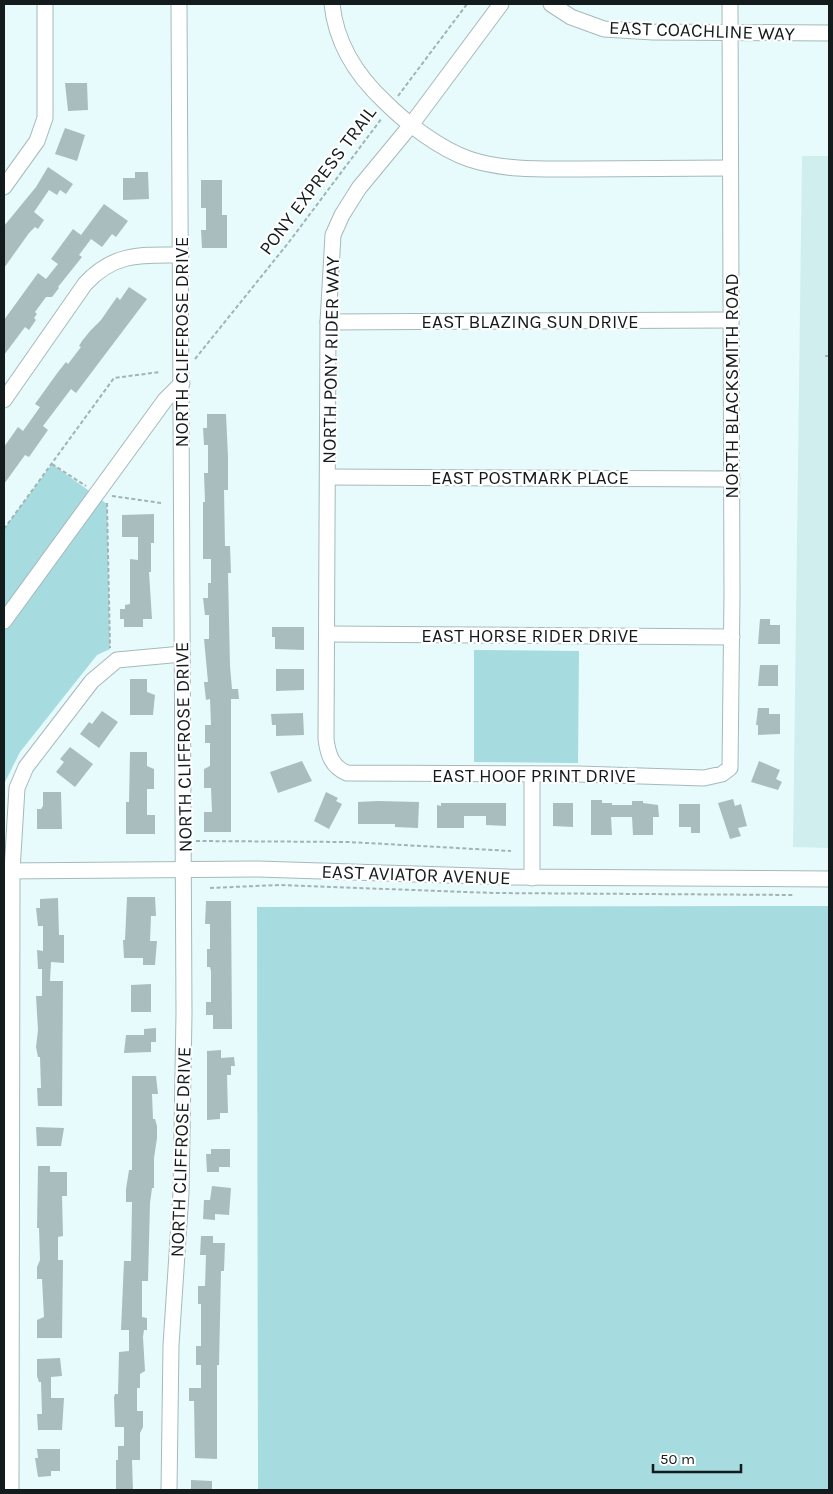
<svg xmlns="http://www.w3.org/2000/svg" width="833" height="1494" font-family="Karla,sans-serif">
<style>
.built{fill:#d1eeef}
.green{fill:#a6dbdf}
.building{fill:#aabdbe}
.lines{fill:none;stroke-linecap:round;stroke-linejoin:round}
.minor-casing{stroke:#a6b9ba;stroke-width:17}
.path{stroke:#a3b3b4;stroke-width:2;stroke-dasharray:4 2.5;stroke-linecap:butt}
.minor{stroke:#fff;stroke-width:15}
.labels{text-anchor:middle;stroke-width:4.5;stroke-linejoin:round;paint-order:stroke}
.street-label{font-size:19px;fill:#141b1c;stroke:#fff}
</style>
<rect width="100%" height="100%" fill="#e7fbfc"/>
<path class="built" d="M802,156H829V848L793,847Z"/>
<g class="green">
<path d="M52,464L107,504L110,649L97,655L20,752L4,784V529Z"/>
<path d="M474,650L579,651L578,763L474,762Z"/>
<path d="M829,906V1490H258L257,907Z"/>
</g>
<g class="building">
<path d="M65,83H87L88,110L68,111Z"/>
<path d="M65,128L85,135L77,161L55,154Z"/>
<path d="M48,167L73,184L66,194L60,190L57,195L49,190L34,212L44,220L38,229L35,227L29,233L4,268V226L36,187Z"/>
<path d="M135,172H148L149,199L123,200V178H135Z"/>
<path d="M201,180H222V215H227V248H202L201,230H206V208H201Z"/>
<path d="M104,204L128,221L116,237L112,234L102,247L91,239L79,255L82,257L58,287L59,288L52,297H46L35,312L37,314L34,318L36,320L29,330L25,327L4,355V320L38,273L46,279L58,264L51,259L73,229L81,235Z"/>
<path d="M129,287L147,299L76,393L71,389L43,426L48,430L29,457L25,455L4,484V447L18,427L23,431L40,407L35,404L58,372L66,362L68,364L81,347L79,346L82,341L90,331L101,320L117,297L120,300Z"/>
<path d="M207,414H226L228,457V490H224L225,546H230L231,573H228L230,666L232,689H238L239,699H231V832H204V812H212L211,788H204V769L210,766V743H205V725H211L210,699L206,700L204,682H208L204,639H209V615H205L203,598H208V583H211V559H203V502H205L204,473H208V445H204L203,428H207Z"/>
<path d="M154,514V543H151V572H149L152,619H143V627H124V619H120V609H125V605L130,604V559L138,560V537H122V515Z"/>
<path d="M760,619H770V625H780V644H758Z"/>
<path d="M272,627H304V650L275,649V637H272Z"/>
<path d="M760,665H778V686H758Z"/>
<path d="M276,669H304V690L276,691Z"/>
<path d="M130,679H147V692L155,695L153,715H130Z"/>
<path d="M758,708H769V714H780V734L758,735V725H756Z"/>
<path d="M102,711L118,722L99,748L80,734L89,722L92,724Z"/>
<path d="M303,713L304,735L276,736V725H272L271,714Z"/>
<path d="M70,747L93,764L75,787L56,772L64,762L60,759Z"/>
<path d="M130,752H147V766L154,769V789H147V815H155V834H126V802H129Z"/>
<path d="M302,761L312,781L278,793L270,772Z"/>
<path d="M759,761L780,770L776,779L782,782L778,790L751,782Z"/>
<path d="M43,792H61L62,829H37V809H41L43,806Z"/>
<path d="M326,792L338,798L336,801L342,804L329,829L314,821Z"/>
<path d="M733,799L735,806L741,804L747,826L738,828L741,836L730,839L718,803Z"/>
<path d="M591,800H602V803H612V805H632V801H643V803L658,805L659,817H653V835H633L632,817H611L612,835H591Z"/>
<path d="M378,801L419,802L418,828L395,827V824H358V802Z"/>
<path d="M441,803H506V826L486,825V816H464V828H437V805L441,806Z"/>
<path d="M553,803H573V827L553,826Z"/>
<path d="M679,804H700V833H691V827H679Z"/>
<path d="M127,897H155L156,916H151L150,941H157L155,965H143V958H124L123,940H125Z"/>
<path d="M58,898L59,935H64V963L51,962L50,981H63L62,1106H38L37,1088H41L40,1057H38L36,1047L38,1030L36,996H42V969H38L37,950L43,951V926H38L36,908H40V899Z"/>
<path d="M206,901H231L232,1029H213V1015H206V1002H211V971L210,967H207V949H210V924H205Z"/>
<path d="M151,984V1012H131V985Z"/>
<path d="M156,1028V1042H151V1052L124,1053L126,1035H144V1029Z"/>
<path d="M221,1050V1058L234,1057L235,1066H231V1075H227L228,1113H220V1119L207,1120V1051Z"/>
<path d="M132,1076H156L158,1094H152L153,1119H155L157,1126V1138L154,1158V1188H152L150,1203L148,1281H142V1317L147,1318V1330H144L143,1337L145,1371L140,1374V1388H137V1411H143V1427L140,1433V1460H132L133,1490H116V1460H118V1446H124V1427H115L114,1397L115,1394H118L119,1352L129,1351V1330H121L124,1261H131L132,1202H126V1189L129,1170H132Z"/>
<path d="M36,1127L64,1128L61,1146H37Z"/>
<path d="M211,1149H230V1167H219V1172H207L206,1154H211Z"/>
<path d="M38,1166H50V1172H67V1196H62L63,1236L58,1237V1260H63L62,1338H37V1320L44,1317L42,1279H37V1267L40,1260L39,1228H37Z"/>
<path d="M212,1186L231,1188L229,1215L215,1214V1220L203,1219L204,1200H210Z"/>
<path d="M201,1236H213V1243H225L224,1271H221L219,1365H217V1459L195,1458L194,1401H189V1388H201V1365H196V1346H201V1304H198V1286H205L206,1255H200Z"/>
<path d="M60,1358L62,1376L51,1377V1398H64L62,1430H38L37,1414H42L41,1382H39L37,1376V1359Z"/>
<path d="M37,1449H60V1471H51V1476L38,1477L35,1458H38Z"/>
<path d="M191,1480L212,1481V1490H191Z"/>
</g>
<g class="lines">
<g class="minor-casing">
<g id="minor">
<path d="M332,4C336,43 356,75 385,102C406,123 440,149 469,159C505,171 545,169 582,169C632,169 681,168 730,168"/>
<path d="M501,4L411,125L359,188L342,215L333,235L328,322L326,739C328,755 332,767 347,773L578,774L704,778L722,774L730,768L732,593L730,4"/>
<path d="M551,4L571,17L604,29L653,32L829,33"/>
<path d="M4,187L37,141L45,118V4"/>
<path d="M328,322L731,320"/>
<path d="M4,400L85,284C114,252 142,255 181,255"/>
<path d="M328,477L732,479"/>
<path d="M4,621L165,400L182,383"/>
<path d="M328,634L732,637"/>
<path d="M532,774V878"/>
<path d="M4,871L258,869L509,877L829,879"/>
<path d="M11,1490L12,871L17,788L26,767L92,681L117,660L182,654"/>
<path d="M169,1490L171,1345L181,1193L184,1013L179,4"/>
</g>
</g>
<g class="path">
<path d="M398,96L467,4"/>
<path d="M825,356H829"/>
<path d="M195,359L289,242L382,118"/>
<path d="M52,464L86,486"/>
<path d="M112,496L161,503"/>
<path d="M107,503L110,648"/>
<path d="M4,529L114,378L160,372"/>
<path d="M196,841L349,842L511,851"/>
<path d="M210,888L279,885L493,893L793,895"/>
</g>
<use href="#minor" class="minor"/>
</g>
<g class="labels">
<g class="street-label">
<text transform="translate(702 30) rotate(2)" y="7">EAST COACHLINE WAY</text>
<text transform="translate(317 180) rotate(-53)" y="7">PONY EXPRESS TRAIL</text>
<text x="530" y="328">EAST BLAZING SUN DRIVE</text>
<text transform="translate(181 342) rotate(-90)" y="7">NORTH CLIFFROSE DRIVE</text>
<text transform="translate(330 360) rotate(-89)" y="7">NORTH PONY RIDER WAY</text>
<text transform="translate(731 386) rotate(-90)" y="7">NORTH BLACKSMITH ROAD</text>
<text x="530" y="484">EAST POSTMARK PLACE</text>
<text x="530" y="642">EAST HORSE RIDER DRIVE</text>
<text transform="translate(183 747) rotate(-91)" y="7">NORTH CLIFFROSE DRIVE</text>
<text x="534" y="782">EAST HOOF PRINT DRIVE</text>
<text transform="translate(416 874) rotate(2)" y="7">EAST AVIATOR AVENUE</text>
<text transform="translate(180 1152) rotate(-88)" y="7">NORTH CLIFFROSE DRIVE</text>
</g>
</g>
<rect width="833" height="1494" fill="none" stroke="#141b1c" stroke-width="10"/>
<path d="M653 1464v8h88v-8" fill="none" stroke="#141b1c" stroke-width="2.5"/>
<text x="660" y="1464" font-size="15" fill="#141b1c" stroke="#ffffff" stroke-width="4" paint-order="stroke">50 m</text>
</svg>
